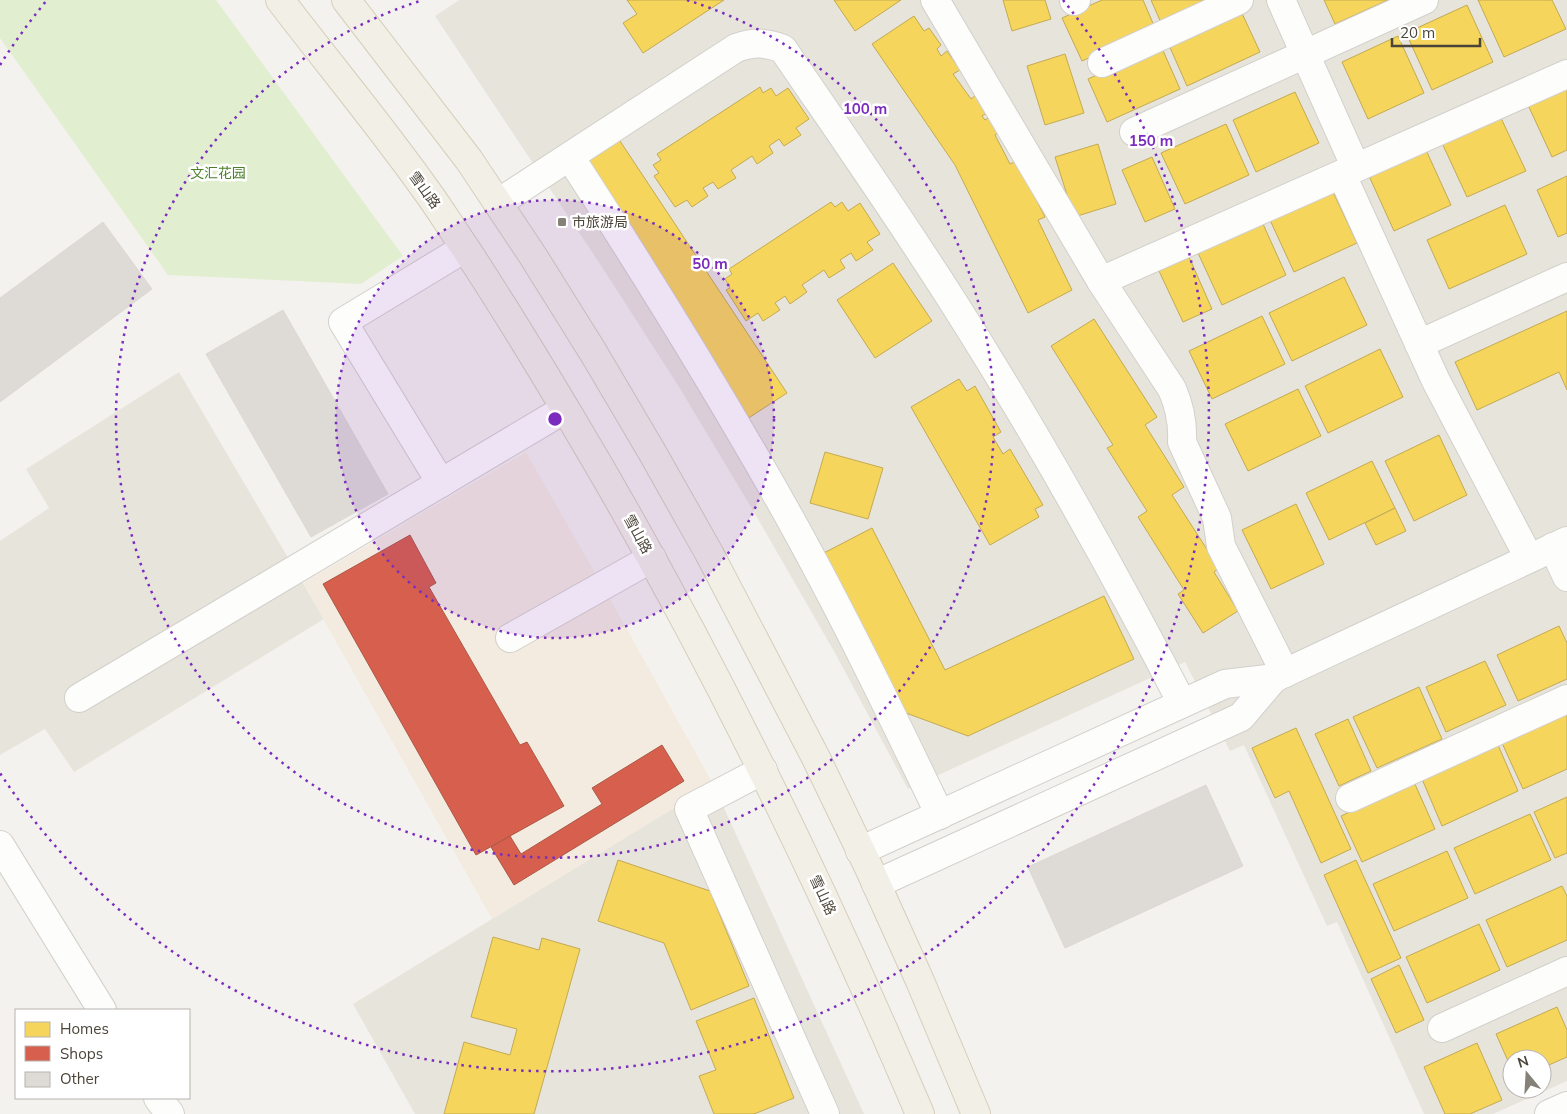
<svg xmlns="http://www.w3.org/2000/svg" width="1567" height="1114" font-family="Mulish,'Noto Sans SC',sans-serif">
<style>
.residential{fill:#e7e4dc;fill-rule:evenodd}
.commercial{fill:#f3ebdf}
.green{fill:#e1eecf}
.homes{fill:#f6d55c;stroke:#c3aa52}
.shops{fill:#d6604d;stroke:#ac5847}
.building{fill:#dedbd6;stroke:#dcd9d4}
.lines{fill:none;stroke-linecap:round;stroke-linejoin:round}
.minor-casing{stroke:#d2d0cb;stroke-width:30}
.major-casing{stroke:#d6cebb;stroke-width:30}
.minor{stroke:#fdfdfc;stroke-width:28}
.major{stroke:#f2efe6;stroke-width:28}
.ring{fill:none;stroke:#7b2cbf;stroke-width:2.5;stroke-dasharray:2.5 5}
.poi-dot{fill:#868178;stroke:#fff;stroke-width:2}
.labels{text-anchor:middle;stroke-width:5;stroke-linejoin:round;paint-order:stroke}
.park-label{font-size:14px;fill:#4a7f2a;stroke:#fff}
.street-label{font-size:14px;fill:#4b4439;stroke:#fff}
.poi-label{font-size:14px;fill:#4b4439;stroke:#fff;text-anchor:start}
.centre{fill:#7b2cbf;stroke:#fff;stroke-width:2.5}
.ring-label{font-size:15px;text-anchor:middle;font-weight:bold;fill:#7b2cbf;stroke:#fff;stroke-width:5;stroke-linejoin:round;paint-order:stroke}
</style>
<rect width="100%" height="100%" fill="#f4f2ee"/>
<g class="residential">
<path d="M459,0H1567V1081L1493,1114H1424L1337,922L1327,926L1244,745L1230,751L1185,662L908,789L835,653L758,519L679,387L602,267L435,16ZM1512,1059H1542V1089H1512Z"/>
<path d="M179,372L324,619L74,772L45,729L0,755V541L49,508L26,469Z"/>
<path d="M713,784L864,1114H415L353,1004Z"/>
</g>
<path class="commercial" d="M526,452L614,606L713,784L492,919L303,583Z"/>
<path class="green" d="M0,0H216L403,256L361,284L168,275L0,38Z"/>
<g class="homes">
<path d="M627,0H724L643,53L623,23L637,14Z"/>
<path d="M834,0H901L855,31Z"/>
<path d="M1003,0H1045L1051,19L1012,31Z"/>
<path d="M1102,0H1143L1155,28L1082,61L1062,18Z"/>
<path d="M1151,0H1217L1162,25Z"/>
<path d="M1324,0H1388L1335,24Z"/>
<path d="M1478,0H1552L1566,29L1504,57Z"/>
<path d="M1467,5L1493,62L1432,90L1406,33Z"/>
<path d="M1240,9L1260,52L1187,86L1168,43Z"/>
<path d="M914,16L924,31L929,28L941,45L937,49L941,56L947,51L960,70L953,74L971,99L976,95L987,113L982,116L985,120L991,116L1001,131L995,135L1010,164L1017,161L1045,217L1038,220L1072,290L1028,313L955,165L872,44Z"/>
<path d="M1398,36L1424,93L1368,119L1342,62Z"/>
<path d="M1161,46L1180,89L1107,122L1088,79Z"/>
<path d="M1065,54L1084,113L1045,125L1027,66Z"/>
<path d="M760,87L763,93L771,88L776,96L788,88L809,119L796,128L801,135L784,146L779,139L769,146L773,153L757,164L752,156L731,170L736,178L718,189L713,182L703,188L708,196L692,207L687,200L675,207L654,176L659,173L653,165L661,160L657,154Z"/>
<path d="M1567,88V150L1552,157L1528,105Z"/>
<path d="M1295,92L1319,143L1256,172L1233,120Z"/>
<path d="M1500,116L1526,171L1467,197L1442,143Z"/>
<path d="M1226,124L1249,175L1185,204L1161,153Z"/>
<path d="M618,138L787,393L747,419L579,163Z"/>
<path d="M1098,144L1116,204L1074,217L1055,157Z"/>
<path d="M1426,150L1451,205L1394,231L1369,176Z"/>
<path d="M1152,157L1175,209L1145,222L1122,170Z"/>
<path d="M1567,176V233L1558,237L1537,190Z"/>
<path d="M1333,192L1357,243L1294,272L1270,220Z"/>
<path d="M831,202L835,207L842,202L848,211L860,203L880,234L867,242L873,250L856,261L851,253L840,260L845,268L829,278L824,270L802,285L807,292L790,304L785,296L775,303L780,310L763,321L758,313L746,321L726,290L730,288L725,279L732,274L729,269Z"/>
<path d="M1505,205L1527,254L1449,289L1427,240Z"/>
<path d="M1263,224L1286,275L1222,305L1198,253Z"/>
<path d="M1189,257L1212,309L1183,322L1159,271Z"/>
<path d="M893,263L932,321L875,358L837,300Z"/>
<path d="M1344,277L1367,325L1292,361L1269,313Z"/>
<path d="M1567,311V390L1559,372L1477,410L1455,362Z"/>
<path d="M1262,316L1285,364L1212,399L1189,351Z"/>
<path d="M1094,319L1157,417L1145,425L1184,487L1172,495L1219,568L1214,572L1238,611L1203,633L1178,594L1184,590L1138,517L1147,511L1107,448L1113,445L1051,346Z"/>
<path d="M1380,349L1403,397L1328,433L1305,386Z"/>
<path d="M959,379L967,391L975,386L1001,432L993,437L1003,454L1010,449L1043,505L1035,509L1039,517L990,545L911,407Z"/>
<path d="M1298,389L1321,436L1248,471L1225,424Z"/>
<path d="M1439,435L1467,495L1414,521L1385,461Z"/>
<path d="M825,452L883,468L868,519L810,503Z"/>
<path d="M1372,461L1395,508L1329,540L1306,493Z"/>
<path d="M1296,504L1324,564L1271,589L1242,530Z"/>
<path d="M1395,508L1406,531L1376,545L1365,523Z"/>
<path d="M872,528L945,670L1104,596L1134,659L968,736L898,710L818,556Z"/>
<path d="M1559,626L1567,643V679L1518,701L1497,655Z"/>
<path d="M1485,661L1506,705L1446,732L1426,687Z"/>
<path d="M1419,687L1442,739L1377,768L1353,717Z"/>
<path d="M1567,713V769L1523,789L1502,743Z"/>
<path d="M1348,719L1371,771L1339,786L1315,734Z"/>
<path d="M1296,728L1351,849L1321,863L1289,791L1275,798L1252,748Z"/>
<path d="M1498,745L1518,791L1442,826L1422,779Z"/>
<path d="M1414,782L1435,829L1362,862L1341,816Z"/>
<path d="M1567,797V853L1555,858L1534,812Z"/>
<path d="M1530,814L1551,860L1475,894L1454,848Z"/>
<path d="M1447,851L1468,898L1394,931L1373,884Z"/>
<path d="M618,860L710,891L749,986L691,1010L664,943L598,921Z"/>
<path d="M1356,860L1401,958L1368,973L1324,875Z"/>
<path d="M1562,886L1567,896V940L1507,967L1486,920Z"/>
<path d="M1479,924L1500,970L1427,1003L1406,957Z"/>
<path d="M493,937L539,950L542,938L580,949L534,1114H444L464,1042L510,1055L517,1029L471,1017Z"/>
<path d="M1399,965L1424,1020L1396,1033L1371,979Z"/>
<path d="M754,998L794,1098L754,1114H714L699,1076L716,1070L696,1021Z"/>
<path d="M1557,1007L1567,1030V1057L1542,1068V1059H1512V1070L1496,1034Z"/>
<path d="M1477,1043L1502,1100L1470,1114H1445L1424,1067Z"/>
</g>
<g class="shops">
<path d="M410,535L436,583L429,587L520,745L527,742L564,806L476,855L323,584Z"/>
<path d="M662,745L684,781L514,885L491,847L510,836L521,854L602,804L592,788Z"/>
</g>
<g class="building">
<path d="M103,222L152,289L0,402V298Z"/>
<path d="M283,310L388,494L311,537L206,354Z"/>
<path d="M1206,785L1243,866L1065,948L1028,867Z"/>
</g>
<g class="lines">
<g class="minor-casing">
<g id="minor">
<path d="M935,0L1101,281L1172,389C1180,407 1183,423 1182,442L1217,518L1221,546L1285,673"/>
<path d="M1281,0L1356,168"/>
<path d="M1074,1L1076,0"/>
<path d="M1102,63L1239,0"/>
<path d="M1134,132L1424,0"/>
<path d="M570,157C646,274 719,392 787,513C842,612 891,713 940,815"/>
<path d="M1342,175L1436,381L1529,558"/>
<path d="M498,203L736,48C753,42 766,42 783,49C841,134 900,218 955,305C1037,434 1112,568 1182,703"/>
<path d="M1101,281L1567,74"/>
<path d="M1419,344L1567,277"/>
<path d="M441,483L343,322L465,248"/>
<path d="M1553,547L1567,577"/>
<path d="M510,638L652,558"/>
<path d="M79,698L565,409"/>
<path d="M763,770L689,809L825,1114"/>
<path d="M1350,798L1567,699"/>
<path d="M0,845L102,1010"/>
<path d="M860,851L1225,684L1274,678L1567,541"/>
<path d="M876,884L1241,717L1274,678"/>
<path d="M1442,1028L1567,971"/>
<path d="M158,1098L170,1114"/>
<path d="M1549,1114L1567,1106"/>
</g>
</g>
<g class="major-casing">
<g id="major">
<path d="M280,0C328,63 380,125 426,190C440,209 452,229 466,249C504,307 540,366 575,425C707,646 819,877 920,1114"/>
<path d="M346,0L469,160L533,256L593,352L652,452L709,553L815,756L869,868L920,981L976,1114"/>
</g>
</g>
<use href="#minor" class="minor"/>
<use href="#major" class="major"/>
</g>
<circle cx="555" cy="419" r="219" fill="#7b2cbf" fill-opacity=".12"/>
<g class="ring">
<circle cx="555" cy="419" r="219"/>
<path d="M687 0A439 439 0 1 1 423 0"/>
<path d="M0 65A658 658 0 0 1 47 0M1063 0A658 658 0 1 1 0 773"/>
</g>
<rect class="poi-dot" x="557" y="217" width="10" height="10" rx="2.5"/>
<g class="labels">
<g class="park-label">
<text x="218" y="178">文汇花园</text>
</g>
<g class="street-label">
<text transform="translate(425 190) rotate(54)" y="5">雪山路</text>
<text transform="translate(638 534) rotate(61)" y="5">雪山路</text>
<text transform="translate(823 895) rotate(65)" y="5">雪山路</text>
</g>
<g class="poi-label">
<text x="572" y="227">市旅游局</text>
</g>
</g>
<circle cx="555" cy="419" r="8" class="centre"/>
<g class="ring-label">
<text x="865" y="114">100 m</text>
<text x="1151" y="146">150 m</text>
<text x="710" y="269">50 m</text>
</g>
<rect x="15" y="1009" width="175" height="90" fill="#ffffff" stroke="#b7b4b0"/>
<rect x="25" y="1022" width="25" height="15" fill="#f6d55c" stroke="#b7b4b0"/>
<text x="60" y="1034" font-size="15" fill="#4b4439">Homes</text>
<rect x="25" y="1046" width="25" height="15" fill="#d6604d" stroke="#b7b4b0"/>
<text x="60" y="1059" font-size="15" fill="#4b4439">Shops</text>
<rect x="25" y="1072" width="25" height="15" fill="#dedbd6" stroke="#b7b4b0"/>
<text x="60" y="1084" font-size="15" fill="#4b4439">Other</text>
<g transform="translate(1527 1074) rotate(342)"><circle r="24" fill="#ffffff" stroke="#b7b4b0"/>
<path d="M0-4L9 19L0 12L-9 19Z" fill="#868178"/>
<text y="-8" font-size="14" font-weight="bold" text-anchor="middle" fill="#4b4439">N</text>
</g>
<path d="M1392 38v8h88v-8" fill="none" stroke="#4b4439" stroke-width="2.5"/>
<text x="1400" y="38" font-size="15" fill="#4b4439" stroke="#ffffff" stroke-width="4" paint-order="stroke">20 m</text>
</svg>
